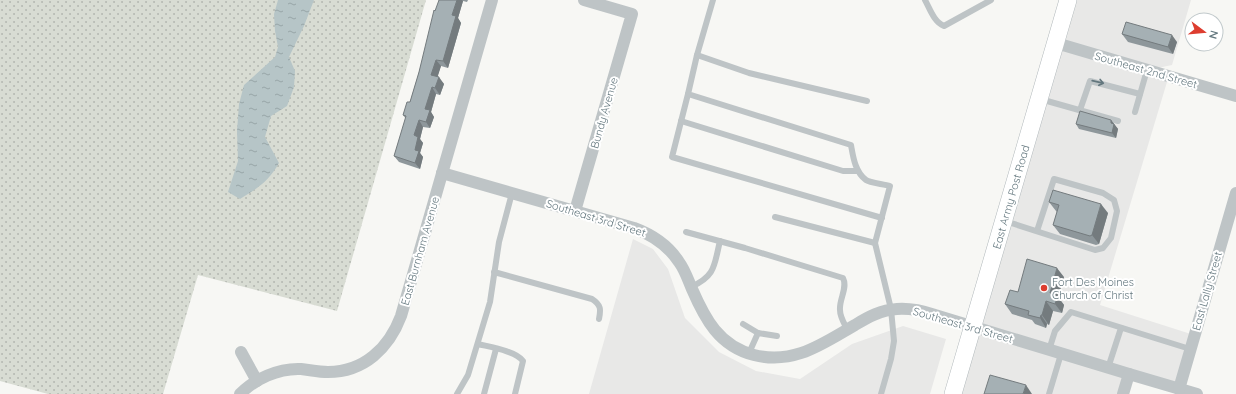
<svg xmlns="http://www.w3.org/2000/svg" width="1236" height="394" font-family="Quicksand,sans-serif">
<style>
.built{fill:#e8e8e7}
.grass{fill:url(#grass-dots)}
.water{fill:url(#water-ripples)}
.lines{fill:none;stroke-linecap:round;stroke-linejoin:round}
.secondary-casing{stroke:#b1b8bb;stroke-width:18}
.service{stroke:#bec4c6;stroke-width:6}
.minor{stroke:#bec4c6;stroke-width:12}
.secondary{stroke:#fff;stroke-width:17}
.wall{fill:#8e979b}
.shaded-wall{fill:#747b7e}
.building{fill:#a5b0b4;stroke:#747b7e}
.oneway{stroke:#63777e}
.poi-dot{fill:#dd3d2f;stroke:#fff;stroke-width:1.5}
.labels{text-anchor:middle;stroke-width:4;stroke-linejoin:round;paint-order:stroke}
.street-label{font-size:11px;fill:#63777e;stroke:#fff}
.poi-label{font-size:11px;fill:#63777e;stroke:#fff;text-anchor:start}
</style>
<defs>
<pattern id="grass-dots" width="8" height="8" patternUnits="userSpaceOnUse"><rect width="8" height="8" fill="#d8dcd3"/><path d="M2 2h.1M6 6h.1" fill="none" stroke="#b3b7b0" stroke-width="1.8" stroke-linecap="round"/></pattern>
<pattern id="water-ripples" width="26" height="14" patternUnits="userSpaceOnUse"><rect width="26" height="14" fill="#b6c5c7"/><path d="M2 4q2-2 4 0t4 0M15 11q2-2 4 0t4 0" fill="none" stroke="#98a5a7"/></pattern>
</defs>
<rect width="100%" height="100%" fill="#f7f7f4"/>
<g class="built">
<path d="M1070,0H1191L1172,65L1148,70L1167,82L1100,305L1194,335L1179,389L1129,375L1123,394H952Z"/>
<path d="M633,239L653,249L668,269L685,318L719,352L756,371L800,379L852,344L903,326L946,339L930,394H589Z"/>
</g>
<path class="grass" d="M0,0H426L337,311L198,275L163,394H48L0,381Z"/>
<path class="water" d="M278,0H314L304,26L289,57L295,71L294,87L287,106L271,116L265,137L279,163C269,181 257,189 240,199L228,192L238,161L237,131L239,104L244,85L275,57L278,47L275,31L274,14Z"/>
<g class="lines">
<g class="secondary-casing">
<path id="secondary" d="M953,394L1068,0"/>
</g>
<g class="service">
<path d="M713,0L697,55L688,94L851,145C853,156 855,172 866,180C870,183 884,184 890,186L875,243L891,309L894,341L891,359L881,394"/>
<path d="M925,0C930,9 934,22 944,26L991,0"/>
<path d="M697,55L749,73L867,101"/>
<path d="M688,94L672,157L882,218"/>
<path d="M1040,99L1118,121"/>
<path d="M1080,110L1090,81L1140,94"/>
<path d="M1135,112L1147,70"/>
<path d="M681,121L843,171H858"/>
<path d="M775,217L875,243"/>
<path d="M1005,221L1095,250L1103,248L1111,238L1117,211L1114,200L1103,193L1054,179L1037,231"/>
<path d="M686,232L745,248L843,278C848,288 839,299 840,310C840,317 844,323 847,329"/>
<path d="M494,272L592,299C601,305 601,309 599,319"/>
<path d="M691,287C716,276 714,265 720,241"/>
<path d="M743,324L758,333"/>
<path d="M478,344C490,347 516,351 523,361L515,394"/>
<path d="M1049,350L1055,331L1071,312L1190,349"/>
<path d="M749,353L758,333L777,336"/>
<path d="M1108,368L1121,328"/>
<path d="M457,394L468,375L490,302L499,242L512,193"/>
<path d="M484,394L496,349"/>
<path d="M1049,394L1061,354"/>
</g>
<g class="minor">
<path d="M1056,43L1236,96"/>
<path d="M442,173L634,228C653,235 668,245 679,262C685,270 688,280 692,289C705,319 719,346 754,355C794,365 822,344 855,325C868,317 881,310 897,309C910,308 923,311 935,315L1129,374L1197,394"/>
<path d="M575,211L632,14L584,0"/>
<path d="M241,352L257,381"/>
<path d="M1179,389L1236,193"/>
<path d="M240,394C255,379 278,368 301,369C310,370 319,372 328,372C364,372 389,348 401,316L492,0"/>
<path d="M1123,394L1129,374"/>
</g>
<use href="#secondary" class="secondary"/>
</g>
<g class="wall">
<path d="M439,0H468L467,2L463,1L458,18L461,23L448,68L441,66L437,77L444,84L440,95L436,94L431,112L434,117L430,128L423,127L420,139L423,143L420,153L423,157L420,169L399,162L394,156L406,119L403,115L410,102L419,72Z"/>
<path d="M1122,34L1177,42L1173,54L1128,42Z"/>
<path d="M1111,120L1118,129L1116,138L1079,129L1076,124Z"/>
<path d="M1049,202L1108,213L1099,244L1096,245L1060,234L1053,225L1057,212L1056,211Z"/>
<path d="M1064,277L1058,297L1064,305L1062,313L1053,311L1049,325L1047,324L1046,328L1035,324L1032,320L1012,314L1005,304L1018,292Z"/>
</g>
<g class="shaded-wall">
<path d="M457,0H462L463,1L458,18L461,23L448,68L443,61L452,15Z"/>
<path d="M1172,35L1177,42L1173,54L1168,47Z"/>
<path d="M436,60L441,66L436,82L431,75Z"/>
<path d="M439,77L444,84L440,95L435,88Z"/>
<path d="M432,87L436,94L431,112L434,117L430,128L426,122L425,109Z"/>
<path d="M419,120L423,127L420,139L423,143L420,153L423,157L420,169L415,163L414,135Z"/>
<path d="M1111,120L1118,129L1116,138L1112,133L1111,123Z"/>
<path d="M1101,204L1108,213L1099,244L1092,235Z"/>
<path d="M1057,268L1064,277L1058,297L1064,305L1062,313L1055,304L1050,293Z"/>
<path d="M1046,301L1053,311L1049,325L1042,315Z"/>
<path d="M1041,315L1047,324L1046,328L1040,318Z"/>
<path d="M1026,385L1032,394H1023Z"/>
</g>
<g class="building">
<path d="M439,0H457L452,15L456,16L443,61L436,60L431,75L439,77L435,88L432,87L425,109L430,110L426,122L419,120L414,135L418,137L415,150L419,151L415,163L394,156L406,116L403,115L407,102H410L419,72L434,10L435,11Z"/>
<path d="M1126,22L1172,35L1168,47L1122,34Z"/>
<path d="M1080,111L1111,120V123L1114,124L1112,133L1076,124Z"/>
<path d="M1053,190L1101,204L1092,235L1090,236L1053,225L1059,205L1049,202Z"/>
<path d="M1027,259L1057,268L1050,293L1058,296L1055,304L1046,301L1042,315H1041L1040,318L1028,315L1029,311L1005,304L1010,290L1018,292Z"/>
<path d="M990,375L1026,385L1023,394H984Z"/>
</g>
<defs><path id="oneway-shaft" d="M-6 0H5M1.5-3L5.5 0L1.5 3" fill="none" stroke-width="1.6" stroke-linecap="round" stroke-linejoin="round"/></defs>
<use class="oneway" href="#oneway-shaft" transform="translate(1098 82) rotate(13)"/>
<circle class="poi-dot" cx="1044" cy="288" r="4"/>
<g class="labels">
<g class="street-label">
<text transform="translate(1146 70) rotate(16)" y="4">Southeast 2nd Street</text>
<text transform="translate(604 113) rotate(-74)" y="4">Bundy Avenue</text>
<text transform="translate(1011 197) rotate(-74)" y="4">East Army Post Road</text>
<text transform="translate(596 218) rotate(17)" y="4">Southeast 3rd Street</text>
<text transform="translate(420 251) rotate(-74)" y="4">East Burnham Avenue</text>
<text transform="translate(1207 291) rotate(-74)" y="4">East Lally Street</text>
<text transform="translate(963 325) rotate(16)" y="4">Southeast 3rd Street</text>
</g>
<g class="poi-label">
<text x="1052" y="286">Fort Des Moines<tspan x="1052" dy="13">Church of Christ</tspan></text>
</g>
</g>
<g transform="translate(1204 32) rotate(106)"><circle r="19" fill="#ffffff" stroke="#c1c9cb"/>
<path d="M0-3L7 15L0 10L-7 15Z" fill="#dd3d2f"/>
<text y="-6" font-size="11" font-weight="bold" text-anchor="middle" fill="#63777e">N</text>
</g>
</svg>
